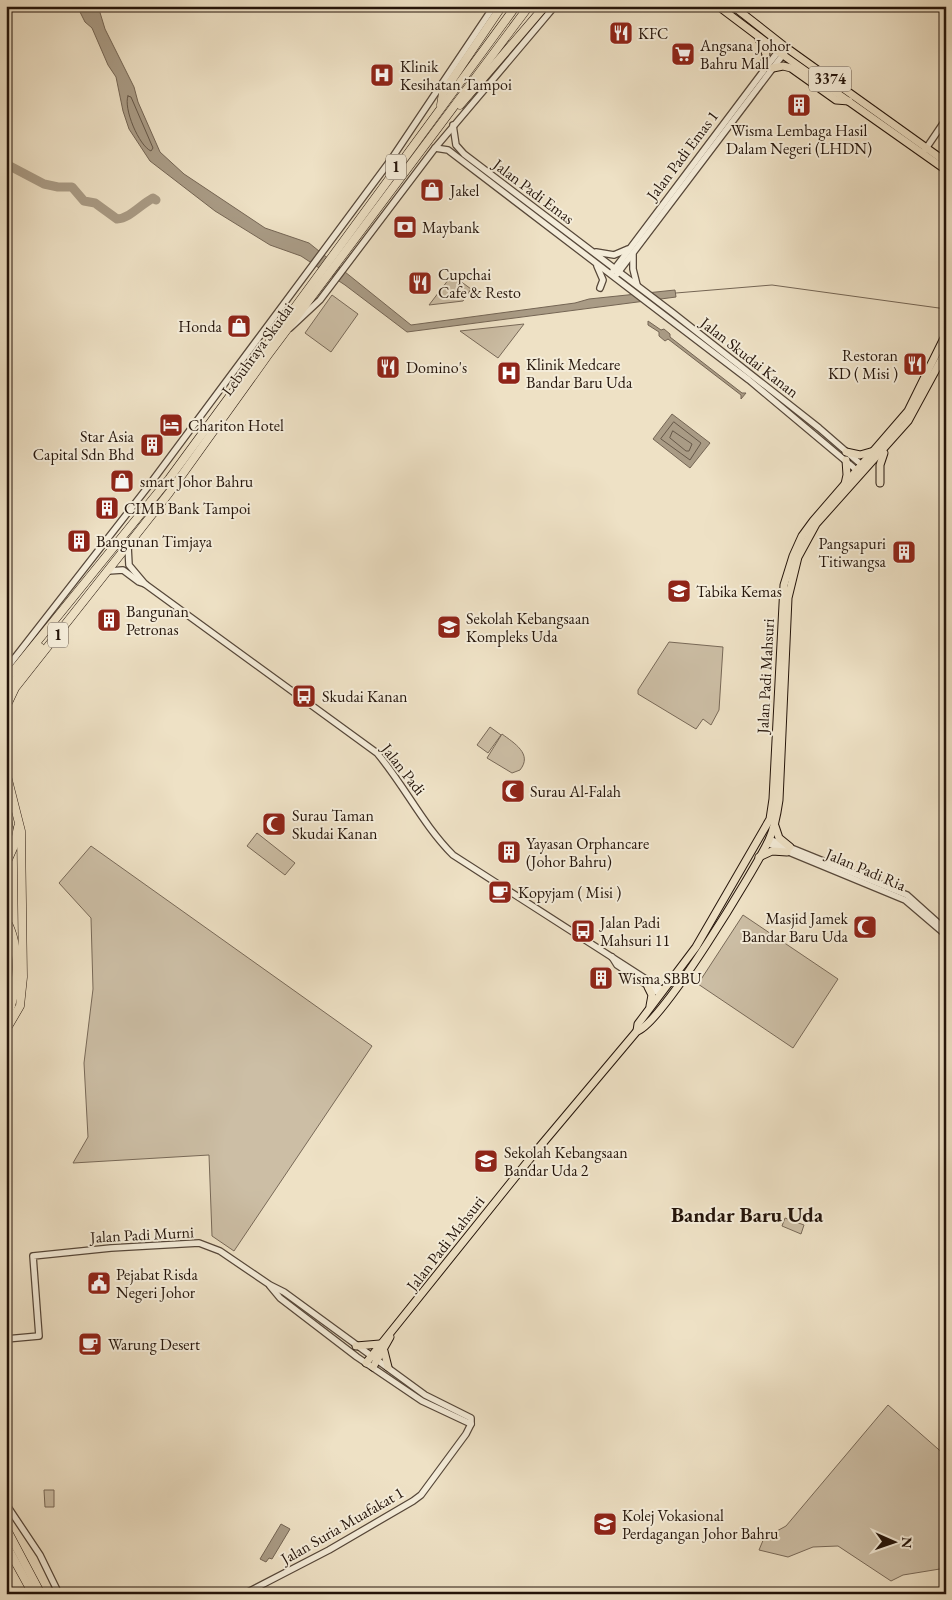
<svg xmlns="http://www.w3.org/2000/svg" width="952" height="1600" font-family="'EB Garamond',serif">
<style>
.green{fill:#ccbea5;stroke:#786958}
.water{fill:#a99b85;stroke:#746554}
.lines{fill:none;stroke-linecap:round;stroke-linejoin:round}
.shore{stroke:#665848;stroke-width:1}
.stream{stroke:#746554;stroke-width:1}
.river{stroke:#a99b85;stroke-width:9}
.minor-casing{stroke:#564739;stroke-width:8}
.major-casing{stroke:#24140a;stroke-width:9}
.highway-casing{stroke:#24140a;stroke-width:9}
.minor{stroke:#f4ecd9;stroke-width:5.5}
.major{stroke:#eee1c5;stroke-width:7}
.highway{stroke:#eee1c5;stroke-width:8}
.labels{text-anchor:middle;stroke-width:4;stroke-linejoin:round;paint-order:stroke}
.shield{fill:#f4ecd9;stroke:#625548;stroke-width:1}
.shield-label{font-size:15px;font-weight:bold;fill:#24140a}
.poi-label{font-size:16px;fill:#24140a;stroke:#f4ecd9;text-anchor:start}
.street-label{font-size:16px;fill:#24140a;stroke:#f4ecd9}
.district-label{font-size:21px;font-weight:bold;fill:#24140a;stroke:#f4ecd9}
</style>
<rect width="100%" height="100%" fill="#eee1c5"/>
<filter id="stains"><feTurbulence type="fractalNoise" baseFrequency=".004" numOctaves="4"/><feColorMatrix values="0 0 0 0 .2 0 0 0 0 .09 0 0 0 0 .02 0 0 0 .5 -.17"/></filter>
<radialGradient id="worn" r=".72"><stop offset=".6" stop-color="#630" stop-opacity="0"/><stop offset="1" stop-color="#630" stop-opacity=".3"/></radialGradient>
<g class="green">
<path d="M452,275L471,289L463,301L429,305Z"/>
<path d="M332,295L358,314L331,352L305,333Z"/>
<path d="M524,324L498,358L460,331Z"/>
<path d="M669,642L723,647L719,710L711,725L703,719L696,729L638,694V690Z"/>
<path d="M490,727L501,735L488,753L477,745Z"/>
<path d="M502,734C514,743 533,754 520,770L512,773L487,758Z"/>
<path d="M257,833L295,863L285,875L247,846Z"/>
<path d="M91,846L372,1046L234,1251L212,1236L209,1155L73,1163L88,1137L84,1063L93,989L91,918L59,883Z"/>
<path d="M743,915L838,979L793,1048L698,984Z"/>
<path d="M785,1218L804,1225L801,1234L782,1226Z"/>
<path d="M888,1405L946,1456V1568L903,1575L891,1581L838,1546L813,1547L788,1557L759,1550L764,1538L786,1526Z"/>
<path d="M44,1490H54V1507H45Z"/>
</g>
<g class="water">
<path d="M77,6H98L105,29L134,87L138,102L160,152L184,174L265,228L309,243L411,325L575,303L589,299L675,290L676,297L407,332L345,285L301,256L270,245L215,211L150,161L129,129L123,111L116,77L108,65L92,28L85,22Z"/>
<path d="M648,321L661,330L664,329L670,334V337L742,393H746L741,399V395L668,339L665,341L659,336V332L648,325Z"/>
<path d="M672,414L710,443L690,468L653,439Z"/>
<path d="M281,1524L290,1529L272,1559L269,1558L266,1562L260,1559Z"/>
</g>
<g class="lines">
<g class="shore">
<path d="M128,96L131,97L153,148L151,151C139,146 123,108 128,96Z"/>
<path d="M674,422L701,443L690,460L661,439Z"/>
<path d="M673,431L692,444L689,451H686L670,438Z"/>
</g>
<path class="stream" d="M676,293L772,285L946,309"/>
<path class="river" d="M6,164L44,184L58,187H72L84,201L95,203L117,219C130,218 140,205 153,198L156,200"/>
<g class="minor-casing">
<g id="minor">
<path d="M453,125L456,145L464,154L673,313L819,428L864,467"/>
<path d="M435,148L448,150L749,380L860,473"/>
<path d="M925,150L946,119"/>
<path d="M596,252L614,255L628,249"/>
<path d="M633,255V269L637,285"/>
<path d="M597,266L603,280L600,288"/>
<path d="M613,271L780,49"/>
<path d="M617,274L785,52"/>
<path d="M290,328L320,300L435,148L555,6"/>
<path d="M128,546L129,565L145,584L377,753C404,785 423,825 453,855L663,990"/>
<path d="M108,571L123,570L139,582L145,584"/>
<path d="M6,669L147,488L390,161L494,6"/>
<path d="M769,839L907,895L946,930"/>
<path d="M767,843L905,900L946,935"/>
<path d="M612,957L617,965L660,994"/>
<path d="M270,1286L280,1298L357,1357L422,1401L471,1424"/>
<path d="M6,1339L39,1336L33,1256L111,1248L199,1243L220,1251L270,1285L284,1292L425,1395L471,1418V1424L466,1434L421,1495L413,1501L329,1550L244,1594"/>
<path d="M6,1504L40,1555L59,1594"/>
</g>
</g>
<g class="major-casing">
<g id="major">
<path d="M718,6L783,55L946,170"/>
<path d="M733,6L784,46L946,162"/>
<path d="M759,39L766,54L764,68"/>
<path d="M773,68L783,66L791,68L836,100L849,101"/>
<path d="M846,452L860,455L874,451"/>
<path d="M880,483V465L884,453"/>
<path d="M845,484L847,475L846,460"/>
<path d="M775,826L779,838L790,847"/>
<path d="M759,857L772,851L787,852"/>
<path d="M648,987L652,995L650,1006"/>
<path d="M637,1031L638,1024L696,947L770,819L773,799L784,585L793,556L802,536L813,521L908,411L946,334"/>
<path d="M356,1346L380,1344"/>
<path d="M384,1351L388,1367"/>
<path d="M366,1363L537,1150L637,1031C661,1025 755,869 769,840C775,827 777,814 779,800L788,598L798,557L816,524L908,421L946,351"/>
<path d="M373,1367L390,1337"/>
</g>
</g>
<g class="highway-casing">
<g id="highway">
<path d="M441,105L443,93L502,6"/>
<path d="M460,105L545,6"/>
<path d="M6,680L169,479L516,6"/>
<path d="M6,693L40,647"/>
<path d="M6,707L15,688L169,493L268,355L529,6"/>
<path d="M6,772L21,831L23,977L20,1006L6,1030"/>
<path d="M6,811L9,829L6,845"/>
<path d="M6,864L14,846L18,827"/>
<path d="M6,920C21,945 19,993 6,1018"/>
<path d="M6,1528L41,1594"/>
<path d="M6,1545L33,1594"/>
</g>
</g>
<use href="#minor" class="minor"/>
<use href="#major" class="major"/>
<use href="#highway" class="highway"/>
</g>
<defs>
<g id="restaurant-square" transform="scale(1.25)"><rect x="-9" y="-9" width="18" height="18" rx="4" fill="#8f2418" stroke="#f4ecd9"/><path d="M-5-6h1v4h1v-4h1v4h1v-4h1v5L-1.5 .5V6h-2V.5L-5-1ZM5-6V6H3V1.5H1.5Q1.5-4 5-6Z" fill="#fff"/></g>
<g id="supermarket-square" transform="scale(1.25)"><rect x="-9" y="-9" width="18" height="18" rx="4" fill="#8f2418" stroke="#f4ecd9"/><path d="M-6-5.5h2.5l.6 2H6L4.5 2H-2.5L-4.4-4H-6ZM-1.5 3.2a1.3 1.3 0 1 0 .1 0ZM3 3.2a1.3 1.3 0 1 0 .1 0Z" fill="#fff"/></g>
<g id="hospital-square" transform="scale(1.25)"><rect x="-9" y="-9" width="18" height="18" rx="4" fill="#8f2418" stroke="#f4ecd9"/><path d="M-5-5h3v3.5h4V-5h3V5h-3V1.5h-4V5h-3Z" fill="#fff"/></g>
<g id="building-square" transform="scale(1.25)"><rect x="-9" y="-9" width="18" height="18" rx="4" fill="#8f2418" stroke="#f4ecd9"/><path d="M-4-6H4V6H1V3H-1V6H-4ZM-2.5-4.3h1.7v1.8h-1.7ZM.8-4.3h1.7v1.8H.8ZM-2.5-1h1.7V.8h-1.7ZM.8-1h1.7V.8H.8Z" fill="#fff"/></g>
<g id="shop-square" transform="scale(1.25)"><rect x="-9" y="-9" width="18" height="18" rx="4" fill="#8f2418" stroke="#f4ecd9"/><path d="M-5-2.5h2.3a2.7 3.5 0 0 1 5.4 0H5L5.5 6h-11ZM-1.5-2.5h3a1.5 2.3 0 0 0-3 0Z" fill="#fff"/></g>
<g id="bank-square" transform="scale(1.25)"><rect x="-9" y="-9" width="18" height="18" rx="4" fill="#8f2418" stroke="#f4ecd9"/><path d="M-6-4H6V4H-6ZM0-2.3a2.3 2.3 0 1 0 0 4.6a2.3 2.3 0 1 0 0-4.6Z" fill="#fff"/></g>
<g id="hotel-square" transform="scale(1.25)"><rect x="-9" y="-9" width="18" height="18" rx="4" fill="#8f2418" stroke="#f4ecd9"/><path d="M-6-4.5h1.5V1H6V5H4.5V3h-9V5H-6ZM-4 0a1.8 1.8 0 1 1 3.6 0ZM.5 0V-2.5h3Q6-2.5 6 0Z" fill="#fff"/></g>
<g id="school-square" transform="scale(1.25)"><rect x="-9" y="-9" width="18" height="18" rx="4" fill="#8f2418" stroke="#f4ecd9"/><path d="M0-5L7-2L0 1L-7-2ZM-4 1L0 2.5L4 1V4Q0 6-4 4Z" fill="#fff"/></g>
<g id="bus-square" transform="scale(1.25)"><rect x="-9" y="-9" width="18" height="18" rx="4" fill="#8f2418" stroke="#f4ecd9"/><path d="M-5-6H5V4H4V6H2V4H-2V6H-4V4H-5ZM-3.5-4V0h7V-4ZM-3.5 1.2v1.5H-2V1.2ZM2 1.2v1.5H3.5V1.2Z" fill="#fff"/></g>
<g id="mosque-square" transform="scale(1.25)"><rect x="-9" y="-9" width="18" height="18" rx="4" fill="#8f2418" stroke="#f4ecd9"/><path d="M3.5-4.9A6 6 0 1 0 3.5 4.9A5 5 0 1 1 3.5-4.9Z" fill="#fff"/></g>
<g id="cafe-square" transform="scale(1.25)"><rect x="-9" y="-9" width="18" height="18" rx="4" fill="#8f2418" stroke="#f4ecd9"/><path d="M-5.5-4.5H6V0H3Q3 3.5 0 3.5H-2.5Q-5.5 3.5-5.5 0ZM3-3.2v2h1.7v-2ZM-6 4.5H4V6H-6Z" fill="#fff"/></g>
<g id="civic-square" transform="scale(1.25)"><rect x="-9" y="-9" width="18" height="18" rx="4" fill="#8f2418" stroke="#f4ecd9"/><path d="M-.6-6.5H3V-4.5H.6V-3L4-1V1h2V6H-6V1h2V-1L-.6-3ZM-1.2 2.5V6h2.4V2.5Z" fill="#fff"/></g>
<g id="university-square" transform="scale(1.25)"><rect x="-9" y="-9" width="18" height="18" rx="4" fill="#8f2418" stroke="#f4ecd9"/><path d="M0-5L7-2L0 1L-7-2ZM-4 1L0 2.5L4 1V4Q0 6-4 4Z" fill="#fff"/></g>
</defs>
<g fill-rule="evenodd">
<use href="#restaurant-square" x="621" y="33"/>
<use href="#supermarket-square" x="683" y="54"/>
<use href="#hospital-square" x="382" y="75"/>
<use href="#building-square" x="799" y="105"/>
<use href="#shop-square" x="432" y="190"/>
<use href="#bank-square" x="405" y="227"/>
<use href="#restaurant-square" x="420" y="283"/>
<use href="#shop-square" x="239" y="326"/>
<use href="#restaurant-square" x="915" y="364"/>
<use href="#restaurant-square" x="388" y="367"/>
<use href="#hospital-square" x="509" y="373"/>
<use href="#hotel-square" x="171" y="425"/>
<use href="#building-square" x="152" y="445"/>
<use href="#shop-square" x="122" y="481"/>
<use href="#building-square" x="107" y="508"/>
<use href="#building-square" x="79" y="541"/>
<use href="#building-square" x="904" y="552"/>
<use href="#school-square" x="679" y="591"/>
<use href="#building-square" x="109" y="620"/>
<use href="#school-square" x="449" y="627"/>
<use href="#bus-square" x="304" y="696"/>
<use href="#mosque-square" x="513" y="791"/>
<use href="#mosque-square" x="274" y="824"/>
<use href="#building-square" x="509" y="852"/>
<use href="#cafe-square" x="500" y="892"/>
<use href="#mosque-square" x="865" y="927"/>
<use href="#bus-square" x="583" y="931"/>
<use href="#building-square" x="601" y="978"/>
<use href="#school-square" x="486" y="1161"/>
<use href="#civic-square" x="99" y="1283"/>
<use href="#cafe-square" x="90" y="1344"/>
<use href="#university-square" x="605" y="1524"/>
</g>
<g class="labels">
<g class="shield">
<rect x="809" y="66.5" width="42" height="25" rx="4"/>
<rect x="386" y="154.5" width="20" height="25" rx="4"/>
<rect x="48" y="622.5" width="20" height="25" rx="4"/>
</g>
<g class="shield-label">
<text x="830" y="84">3374</text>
<text x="396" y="172">1</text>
<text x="58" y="640">1</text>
</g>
<g class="poi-label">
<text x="638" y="39">KFC</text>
<text x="700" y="51">Angsana Johor<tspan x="700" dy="18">Bahru Mall</tspan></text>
<text x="400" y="72">Klinik<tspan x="400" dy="18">Kesihatan Tampoi</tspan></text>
<text x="799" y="136" text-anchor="middle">Wisma Lembaga Hasil<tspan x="799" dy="18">Dalam Negeri (LHDN)</tspan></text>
<text x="450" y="196">Jakel</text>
<text x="422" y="233">Maybank</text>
<text x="438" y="280">Cupchai<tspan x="438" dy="18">Cafe &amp; Resto</tspan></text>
<text x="222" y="332" text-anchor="end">Honda</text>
<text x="898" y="361" text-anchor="end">Restoran<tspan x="898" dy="18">KD ( Misi )</tspan></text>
<text x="526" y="370">Klinik Medcare<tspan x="526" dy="18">Bandar Baru Uda</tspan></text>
<text x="406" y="373">Domino's</text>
<text x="188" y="431">Chariton Hotel</text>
<text x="134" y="442" text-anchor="end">Star Asia<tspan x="134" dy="18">Capital Sdn Bhd</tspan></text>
<text x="140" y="487">smart Johor Bahru</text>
<text x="124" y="514">CIMB Bank Tampoi</text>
<text x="96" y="547">Bangunan Timjaya</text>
<text x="886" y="549" text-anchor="end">Pangsapuri<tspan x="886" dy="18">Titiwangsa</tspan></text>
<text x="696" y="597">Tabika Kemas</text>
<text x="126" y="617">Bangunan<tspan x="126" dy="18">Petronas</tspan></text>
<text x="466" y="624">Sekolah Kebangsaan<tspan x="466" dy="18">Kompleks Uda</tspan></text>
<text x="322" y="702">Skudai Kanan</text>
<text x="530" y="797">Surau Al-Falah</text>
<text x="292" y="821">Surau Taman<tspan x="292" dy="18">Skudai Kanan</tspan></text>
<text x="526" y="849">Yayasan Orphancare<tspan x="526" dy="18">(Johor Bahru)</tspan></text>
<text x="518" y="898">Kopyjam ( Misi )</text>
<text x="848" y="924" text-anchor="end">Masjid Jamek<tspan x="848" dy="18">Bandar Baru Uda</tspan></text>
<text x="600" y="928">Jalan Padi<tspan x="600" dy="18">Mahsuri 11</tspan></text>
<text x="618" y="984">Wisma SBBU</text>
<text x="504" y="1158">Sekolah Kebangsaan<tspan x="504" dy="18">Bandar Uda 2</tspan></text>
<text x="116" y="1280">Pejabat Risda<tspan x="116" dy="18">Negeri Johor</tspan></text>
<text x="108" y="1350">Warung Desert</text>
<text x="622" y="1521">Kolej Vokasional<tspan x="622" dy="18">Perdagangan Johor Bahru</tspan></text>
</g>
<g class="street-label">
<text transform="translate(682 155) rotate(-53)" y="6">Jalan Padi Emas 1</text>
<text transform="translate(534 191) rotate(37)" y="6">Jalan Padi Emas</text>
<text transform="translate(257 349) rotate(-54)" y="6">Lebuhraya Skudai</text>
<text transform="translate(750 357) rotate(38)" y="6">Jalan Skudai Kanan</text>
<text transform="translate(765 676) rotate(-87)" y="6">Jalan Padi Mahsuri</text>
<text transform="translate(404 769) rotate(52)" y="6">Jalan Padi</text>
<text transform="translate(866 869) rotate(23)" y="6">Jalan Padi Ria</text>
<text transform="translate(142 1234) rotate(-3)" y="6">Jalan Padi Murni</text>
<text transform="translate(445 1243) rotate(-52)" y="6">Jalan Padi Mahsuri</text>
<text transform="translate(342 1525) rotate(-30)" y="6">Jalan Suria Muafakat 1</text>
</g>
<g class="district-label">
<text x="747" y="1222">Bandar Baru Uda</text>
</g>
</g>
<rect width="952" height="1600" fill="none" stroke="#eee1c5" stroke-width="25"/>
<rect x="8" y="8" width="937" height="1585" fill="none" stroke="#24140a" stroke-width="2.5"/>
<rect x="12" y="12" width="927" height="1575" fill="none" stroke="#24140a"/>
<g transform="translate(894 1542) rotate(92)" stroke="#f4ecd9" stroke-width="4" paint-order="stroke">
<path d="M0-4L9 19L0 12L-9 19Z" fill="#24140a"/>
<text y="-8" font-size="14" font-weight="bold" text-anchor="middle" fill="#24140a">N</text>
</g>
<rect width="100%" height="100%" filter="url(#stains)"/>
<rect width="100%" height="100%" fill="url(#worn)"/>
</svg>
